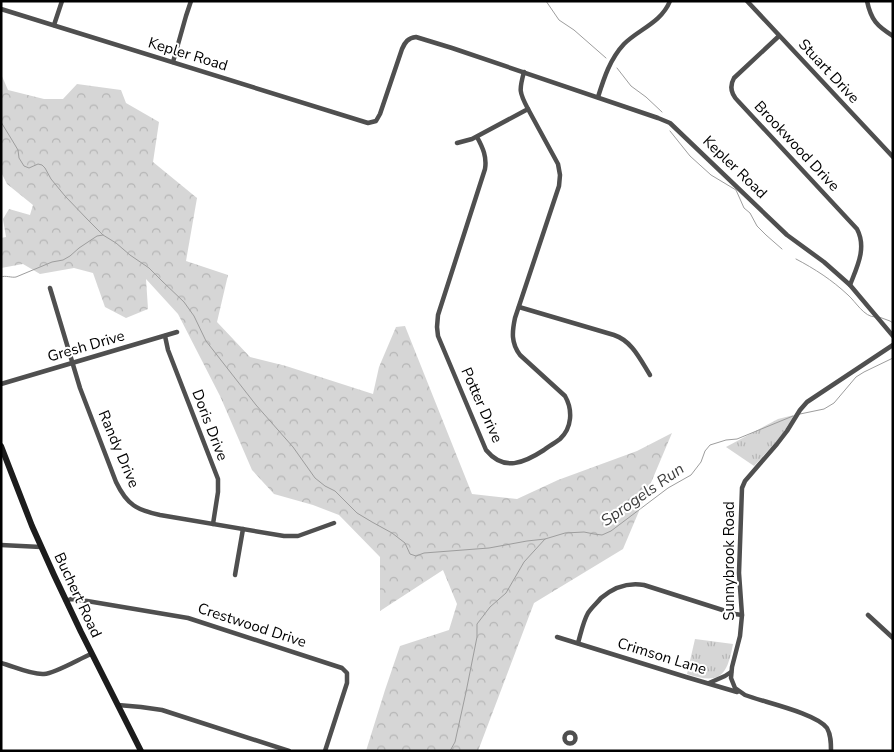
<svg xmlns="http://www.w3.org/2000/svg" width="894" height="752" font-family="'Nunito Sans',sans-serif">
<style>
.forest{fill:url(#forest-crowns)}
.park{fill:url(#park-tufts)}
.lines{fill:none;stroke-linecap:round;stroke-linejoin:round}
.stream{stroke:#9d9d9d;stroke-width:1}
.street{stroke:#4f4f4f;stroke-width:4.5}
.secondary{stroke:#1c1c1c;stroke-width:6}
.labels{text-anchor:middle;stroke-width:4;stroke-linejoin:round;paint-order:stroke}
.street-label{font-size:15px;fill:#000;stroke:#fff}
.water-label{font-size:16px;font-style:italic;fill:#3e3e3e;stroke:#fff}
</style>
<defs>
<pattern id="forest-crowns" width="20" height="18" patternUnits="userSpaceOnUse" patternTransform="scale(1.25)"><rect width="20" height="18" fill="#d6d6d6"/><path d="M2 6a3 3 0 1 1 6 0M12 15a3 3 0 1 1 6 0" fill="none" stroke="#b6b6b6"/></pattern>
<pattern id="park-tufts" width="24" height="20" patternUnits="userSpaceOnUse" patternTransform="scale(1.25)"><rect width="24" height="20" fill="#d6d6d6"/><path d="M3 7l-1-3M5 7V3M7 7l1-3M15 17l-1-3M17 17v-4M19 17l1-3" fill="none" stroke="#b6b6b6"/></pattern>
</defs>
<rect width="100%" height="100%" fill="#fff"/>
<path class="forest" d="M1,74L8,90L44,99H63L77,84L121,90L126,103L159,122L153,162L197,198L186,261L228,275L217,322L250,357L286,366L373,394L379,367L396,327L405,326L472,494L517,499L558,480L637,451L672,433L623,549L534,603L478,751H366L385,690L400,646L449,630L457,604L443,570L380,611V557L339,515L313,505L274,494L252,470L220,396L178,314L146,279L148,309L126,318L105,307L93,273L74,268L40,274L23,264L1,268V238L6,237L3,219L9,209L30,215L33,205L7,184L1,172Z"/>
<g class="park">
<path d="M794,415L782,435L754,466L726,447L778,419Z"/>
<path d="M695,639L733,644C727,676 720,685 687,674Z"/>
</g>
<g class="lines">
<g class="stream">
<path d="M546,1L559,20L574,30L606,58"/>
<path d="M617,68L631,86L646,97L662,112"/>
<path d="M1,122L12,140L18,150L19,158L24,166L29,168L38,164L42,165L45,168L51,179L65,196L88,220L103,235L116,243L130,255L149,268L162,281L184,302L194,316L206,341L256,405L293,447L315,478L325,486L335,491L357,513L372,522L392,533L405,543L410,554L416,556L424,553L489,548L527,541L545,539"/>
<path d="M670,131L690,156L711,175L736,190L744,208L750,213L757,226L766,235L782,249"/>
<path d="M796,259C815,269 832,280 848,295C856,302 864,317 875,317"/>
<path d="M1,277C6,275 11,278 16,277L52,262L63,260L70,256L79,248L97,236L103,235"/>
<path d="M879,317L890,321L893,323"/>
<path d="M800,414L824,409L834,403L856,377L864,372L893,358"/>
<path d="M450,751L455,742L466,692L477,637V624L490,607L506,593L524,562L545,539L565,533L584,532L594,534L602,535L611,531L668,488L691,475L701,462L705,451L710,445L726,440L737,439L793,416"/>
</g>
<g class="street">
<path d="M747,1L893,157"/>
<path d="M867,1C871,20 877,26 893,36"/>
<path d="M1,9L368,123L376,121L380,114L402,49C405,42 408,38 416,37L452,48L658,118L670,123L787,235L824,262L850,285L893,336"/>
<path d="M54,25L62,1"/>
<path d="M779,36L734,78C729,87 731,94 738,101L857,229C867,248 857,267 850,285"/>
<path d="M173,62L186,16L191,1"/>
<path d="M598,97C604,78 610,59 624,44C639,29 661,23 670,1"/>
<path d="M477,137C483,148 487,157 485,169L438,315L437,327L438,336L486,450C504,472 524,463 544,450C549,446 555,443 560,439C572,428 573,410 565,396L520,355C511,343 512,332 515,318L559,186L560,175L558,164L528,109"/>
<path d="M457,143L472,139L528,109C519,92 519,90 524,72"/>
<path d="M50,288L80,388L116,482C127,505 137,510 160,515L284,536H298L334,523"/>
<path d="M519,307L614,335C632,341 640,359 650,375"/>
<path d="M165,336L168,350L218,479V492L213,524"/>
<path d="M1,384L177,332"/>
<path d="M1,545L41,547"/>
<path d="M235,575L243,529"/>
<path d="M66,601L71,599L87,601L188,618L342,668L347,673V683L325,751"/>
<path d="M868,615L893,638"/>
<path d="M557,637L686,677L737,692"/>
<path d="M578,643C581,633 583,622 588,613C592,607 597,603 601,598C614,587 627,582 644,585L735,614L742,615"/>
<path d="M1,663C13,666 31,675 44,674C56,673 79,659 91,654"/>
<path d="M709,683L725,676L731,672"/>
<path d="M118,705L141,707L162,710L289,751"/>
<circle cx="570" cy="738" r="5.5"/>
<path d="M831,751C831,743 831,735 827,728C816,713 763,702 745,695L735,688L731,678L732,667L740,636L742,615L739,573L742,488L745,481L777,444L787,431L800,410L807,402L893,345"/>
</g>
<path class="secondary" d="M1,446L32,526L54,575L81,632L141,751"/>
</g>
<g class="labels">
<g class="street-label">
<text transform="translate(188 54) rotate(17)" y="5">Kepler Road</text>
<text transform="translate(829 71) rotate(47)" y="5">Stuart Drive</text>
<text transform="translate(797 146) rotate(47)" y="5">Brookwood Drive</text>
<text transform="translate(735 167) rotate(44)" y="5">Kepler Road</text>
<text transform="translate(86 346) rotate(-16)" y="5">Gresh Drive</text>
<text transform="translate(482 405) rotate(66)" y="5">Potter Drive</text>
<text transform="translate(210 425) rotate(69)" y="5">Doris Drive</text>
<text transform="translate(119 449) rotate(67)" y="5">Randy Drive</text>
<text transform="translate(729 561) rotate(-90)" y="5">Sunnybrook Road</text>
<text transform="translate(78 595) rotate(65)" y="5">Buchert Road</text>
<text transform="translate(252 625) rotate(18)" y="5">Crestwood Drive</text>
<text transform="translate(662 656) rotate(17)" y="5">Crimson Lane</text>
</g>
<g class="water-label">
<text transform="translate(642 494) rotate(-35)" y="6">Sprogels Run</text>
</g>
</g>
<rect width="894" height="752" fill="none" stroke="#000000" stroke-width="5"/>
</svg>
